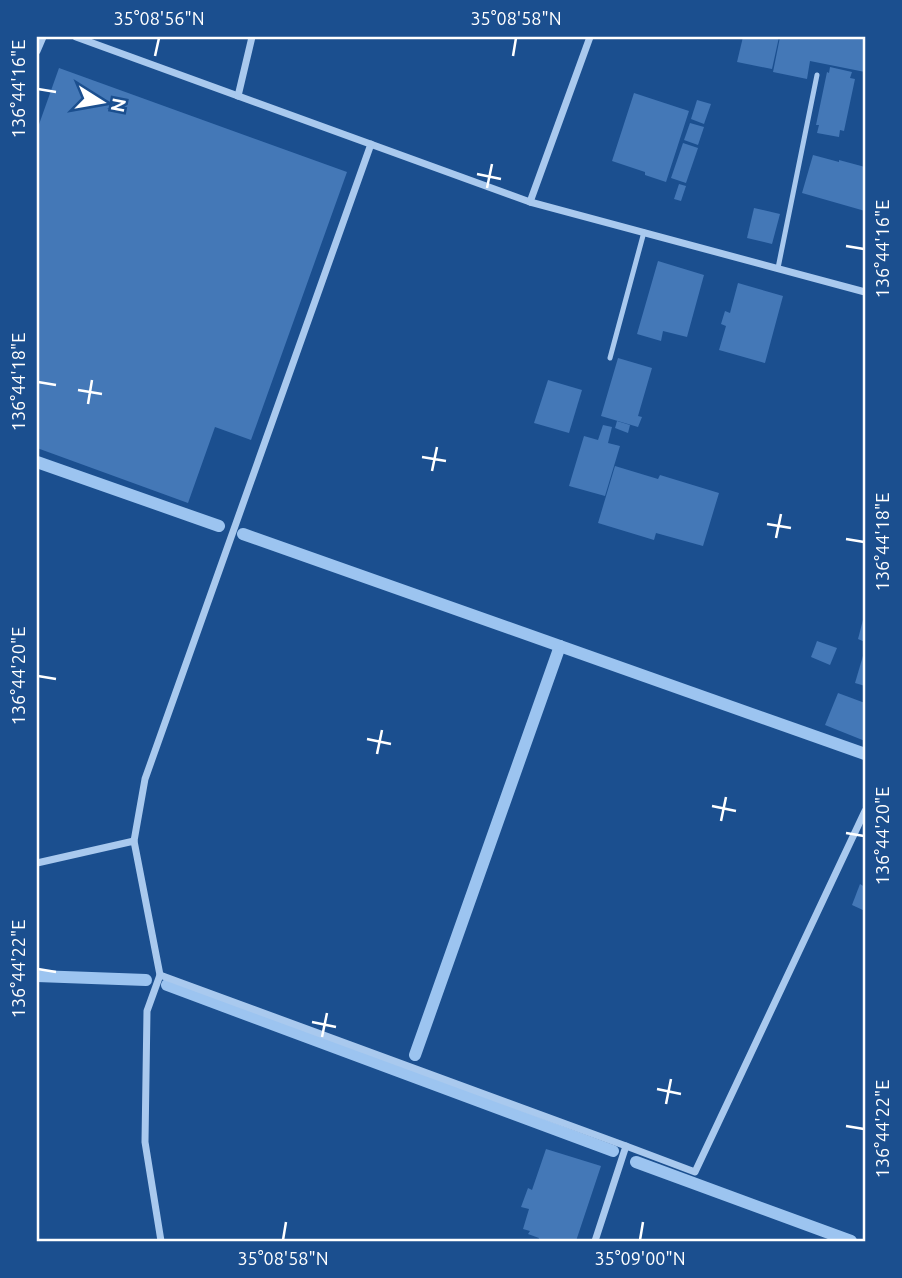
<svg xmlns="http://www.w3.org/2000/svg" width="902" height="1278" font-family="Ubuntu,sans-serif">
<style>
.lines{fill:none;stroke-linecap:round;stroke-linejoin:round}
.stream{stroke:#9cc4f0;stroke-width:12}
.building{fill:#4478b7}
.service{stroke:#a9c9ee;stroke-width:5}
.minor{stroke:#a9c9ee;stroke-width:7}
.ticks{fill:none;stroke:#fff;stroke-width:2.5}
.neatline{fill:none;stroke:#fff;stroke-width:2.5}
.ticks-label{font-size:18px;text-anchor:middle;fill:#fff}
</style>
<rect width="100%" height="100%" fill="#1b4f8f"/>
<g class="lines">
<g class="stream">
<path d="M37,462L219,526"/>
<path d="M243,534L865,754"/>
<path d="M37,976L146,980"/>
<path d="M167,985L613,1151"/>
<path d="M415,1055L560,646"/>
<path d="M636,1162L851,1241"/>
</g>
</g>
<g class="building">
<path d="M743,37H779L772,69L737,62Z"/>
<path d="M780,37H839L851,39V37H865V72L810,61L807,79L773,72Z"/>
<path d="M830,67L852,72L850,78L855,79L844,131L840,130L839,137L817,133L819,125H816L827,72L829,73Z"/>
<path d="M59,68L347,172L251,440L215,427L188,503L37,448V130Z"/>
<path d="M634,93L689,111L666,182L645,175V172L612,161Z"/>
<path d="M697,100L711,104L704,124L691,119Z"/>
<path d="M690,123L704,127L698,145L684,140Z"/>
<path d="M683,143L698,148L686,183L671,178Z"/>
<path d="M813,155L839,162V160L865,167V211L802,193Z"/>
<path d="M679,184L686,186L681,201L674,199Z"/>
<path d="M754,208L780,214L772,244L747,238Z"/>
<path d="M658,261L704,275L687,337L663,331L661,341L637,334Z"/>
<path d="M738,283L783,296L765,363L719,350L726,326L721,324L725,311L730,313Z"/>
<path d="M618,358L652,368L638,416L642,417L638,427L601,416Z"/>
<path d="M548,380L582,390L569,433L534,423Z"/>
<path d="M617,421L630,425L628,433L615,428Z"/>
<path d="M603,425L612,427L608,443L620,446L605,496L569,486L584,436L598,440Z"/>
<path d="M615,466L658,479L660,475L719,493L703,546L656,533L654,540L598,523Z"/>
<path d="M864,616H865V642L858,639Z"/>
<path d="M817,641L837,648L830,665L811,657Z"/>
<path d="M865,649V686L855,683Z"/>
<path d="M838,693L865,703V741L825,725Z"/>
<path d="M860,884L865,887V911L852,905Z"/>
<path d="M546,1149L601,1166L576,1241H538L539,1238L528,1234L530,1231L523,1229L529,1209L521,1207L528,1188L532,1190Z"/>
</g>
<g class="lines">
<g class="service">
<path d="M778,268L817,75"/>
<path d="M610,358L644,232"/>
</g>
<g class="minor">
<path d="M76,37L530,202L865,292"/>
<path d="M37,51L43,37"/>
<path d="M238,96L252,37"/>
<path d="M530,202L590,37"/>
<path d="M134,841L145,779L371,144"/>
<path d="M37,863L134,841L160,975"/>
<path d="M626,1146L695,1172L865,811"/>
<path d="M161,1241L145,1142L147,1011L160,975L626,1146L595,1241"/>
</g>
</g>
<path class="ticks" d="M155,56L159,38M513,56L516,38M38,89L56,92M477,174L501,179M487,188L492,164M846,246L864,249M38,382L56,385M78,390L102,394M88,404L92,380M422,457L446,461M432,471L437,447M767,524L791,528M776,538L781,514M846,539L864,542M38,676L56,679M367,739L391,744M377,754L382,730M712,806L736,811M721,821L726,797M846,833L864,836M38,969L56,972M312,1022L336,1027M322,1037L327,1013M657,1089L681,1094M666,1104L671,1079M846,1126L864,1129M283,1240L286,1222M640,1240L643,1222"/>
<rect width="902" height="1278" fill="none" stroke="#1b4f8f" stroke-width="77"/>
<g transform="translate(102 102) rotate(101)" stroke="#1b4f8f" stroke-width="5" paint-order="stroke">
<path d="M0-5L12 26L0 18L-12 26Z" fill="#ffffff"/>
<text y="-10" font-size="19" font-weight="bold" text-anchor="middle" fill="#ffffff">N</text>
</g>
<rect x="38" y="38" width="826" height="1202" class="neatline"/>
<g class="ticks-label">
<text x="159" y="25">35°08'56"N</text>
<text x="516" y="25">35°08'58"N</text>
<text transform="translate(19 89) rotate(-90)" y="6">136°44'16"E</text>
<text transform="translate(883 249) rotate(-90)" y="6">136°44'16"E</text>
<text transform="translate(19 382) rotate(-90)" y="6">136°44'18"E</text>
<text transform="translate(883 542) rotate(-90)" y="6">136°44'18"E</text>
<text transform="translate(19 676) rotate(-90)" y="6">136°44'20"E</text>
<text transform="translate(883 836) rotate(-90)" y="6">136°44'20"E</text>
<text transform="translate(19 969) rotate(-90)" y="6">136°44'22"E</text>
<text transform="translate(883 1129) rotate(-90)" y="6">136°44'22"E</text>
<text x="283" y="1265">35°08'58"N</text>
<text x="640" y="1265">35°09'00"N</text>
</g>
</svg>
